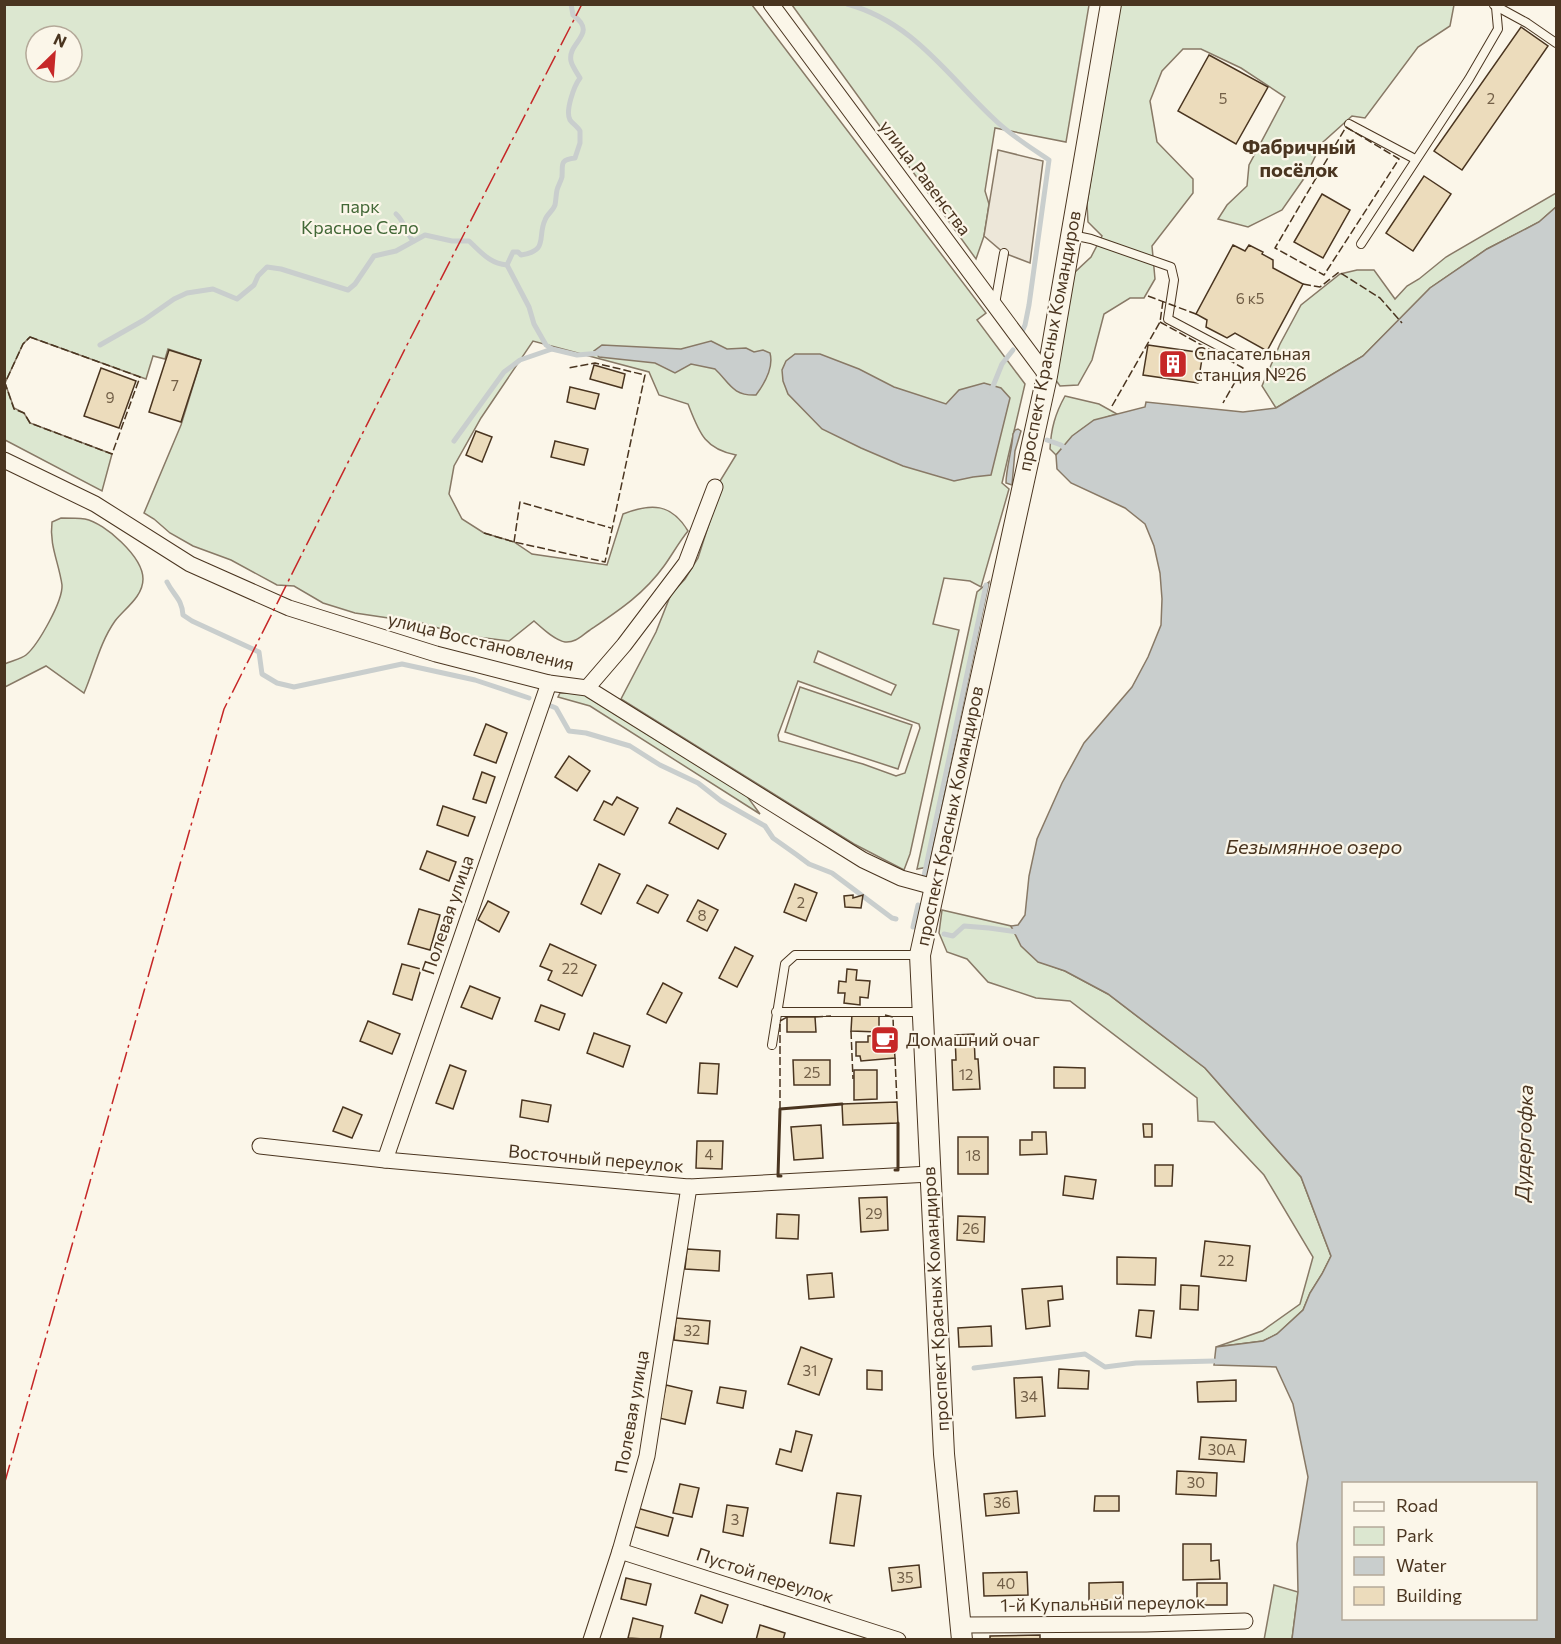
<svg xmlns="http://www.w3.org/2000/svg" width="1561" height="1644" font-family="Commissioner,sans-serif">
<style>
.green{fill:#dce7d0;stroke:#887966;stroke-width:1.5;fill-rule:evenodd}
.parking{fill:#ede7d9;stroke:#887966;stroke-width:1.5}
.water{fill:#c9cecd;stroke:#887966;stroke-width:1.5;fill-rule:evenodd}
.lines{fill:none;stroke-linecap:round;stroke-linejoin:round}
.stream{stroke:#c9cecd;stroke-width:5}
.building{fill:#ecdcbc;stroke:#4a3520;stroke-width:1.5}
.service-casing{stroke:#4a3520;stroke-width:10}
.minor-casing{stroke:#4a3520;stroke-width:17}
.tertiary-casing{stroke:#4a3520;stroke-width:22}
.service{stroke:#fbf6e9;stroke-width:8}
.minor{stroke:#fbf6e9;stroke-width:15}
.tertiary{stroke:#fbf6e9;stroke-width:20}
.fence{stroke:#4a3520;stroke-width:1.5;stroke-dasharray:8 3;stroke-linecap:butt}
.wall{stroke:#4a3520;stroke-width:3}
.power{stroke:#c62828;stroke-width:1.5;stroke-dasharray:21 4.5 3 4.5;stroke-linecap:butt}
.labels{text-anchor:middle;stroke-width:4.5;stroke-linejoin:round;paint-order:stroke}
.number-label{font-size:15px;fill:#725f47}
.street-label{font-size:18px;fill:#4a3520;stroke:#fbf6e9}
.park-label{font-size:18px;fill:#436837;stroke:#fbf6e9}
.poi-label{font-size:18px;fill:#4a3520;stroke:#fbf6e9;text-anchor:start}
.neighbourhood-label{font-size:20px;font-weight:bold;fill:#4a3520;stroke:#fbf6e9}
.water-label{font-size:20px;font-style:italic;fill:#4a3520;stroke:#fbf6e9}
</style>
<rect width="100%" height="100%" fill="#fbf6e9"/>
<g class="green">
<path d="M4,5H752L986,313L977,320L1025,384L1002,483L1009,489L981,587L970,581L944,578L933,624L959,630L910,854L904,870L854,844L621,699L656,632L671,594L685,579L698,558L716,502L720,481L736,455C704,449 699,432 688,404L659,395L649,372L533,341L481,418L454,466L449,494L462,519L484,533L514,542L532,554L607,565L623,514C651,503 671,503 688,531C679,542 672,555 664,566C644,594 618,611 590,630C582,635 576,643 565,642C554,640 542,628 534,621L509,641L461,635L422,623L355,613L323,603L294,586L277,585L231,560L193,546L170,533L154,519L144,513L181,425L201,360L168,349L165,359L153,356L146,379L30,337L23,344L5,383L14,408L24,413L30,423L112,454L102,491L5,440ZM36,36H72V72H36ZM818,651L896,685L891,695L814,662ZM798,681L919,724L920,728L905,773L896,776L863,764L779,741L778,735Z"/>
<path d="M792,5H1089L1066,142L995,128L985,191L989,204L984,236L976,259Z"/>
<path d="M1118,5H1454L1450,26L1418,47L1365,118L1352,116L1322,143L1305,177L1282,210L1248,227L1218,219L1227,205L1247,186L1249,165L1285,97L1241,68L1201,49H1183L1162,71L1150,101L1157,142L1193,179V193L1152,246L1155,279L1144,298H1130L1104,314L1092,360L1078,385L1060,386L1055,379L1074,273L1091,257L1102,236L1088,222L1087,204Z"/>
<path d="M1556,193V207L1539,222L1487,249L1430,288L1363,356L1276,408L1262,386L1280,344L1301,305L1340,274L1357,270H1374L1395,299L1407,286L1419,279L1446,257Z"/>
<path d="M1065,396L1099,404L1117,414C1087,422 1076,431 1056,455L1050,449C1051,429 1055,414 1065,396Z"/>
<path d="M61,518C69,518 77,518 85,519C105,523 143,557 143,579C143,597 124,609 115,621C100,642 94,670 84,693L46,666L5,687V664C11,661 21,659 26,655C38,645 63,601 62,585C59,563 49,545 52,522Z"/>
<path d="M989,582L928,867L917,869L977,592Z"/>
<path d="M800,687L912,725L898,769L785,732Z"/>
<path d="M560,693H584L744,792L760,814L590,706L558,697Z"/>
<path d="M942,910L1011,926L1013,931L1038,961L1065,971L1108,994L1205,1068L1301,1177L1331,1256L1322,1274L1310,1293L1303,1310L1277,1334L1263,1341L1216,1347L1262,1331L1300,1304L1313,1257L1264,1175L1214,1122L1198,1121L1197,1098L1070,1001L1036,998L988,982L967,959L947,952L939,933Z"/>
<path d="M1274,1585L1298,1592L1292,1639L1264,1640Z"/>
</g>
<path class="parking" d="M998,150L1043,161L1030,263L1004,253L984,236Z"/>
<g class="water">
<path d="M1556,207V1639H1292L1298,1592L1297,1544L1308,1477L1293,1404L1276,1367L1214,1365L1216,1347L1263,1341L1277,1334L1303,1310L1310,1293L1322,1274L1331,1256L1301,1177L1205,1068L1108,994L1065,971L1038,962L1021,946L1011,926L1018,925L1025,915L1029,876L1037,839L1062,783L1084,743L1132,687L1148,657L1161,625L1162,599L1160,573L1154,546L1145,524L1125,508L1071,483L1057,469L1056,455L1072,436L1094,420L1145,407L1146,402L1243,412L1276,408L1363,356L1430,288L1487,249L1539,222ZM1344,1484H1536V1618H1344Z"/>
<path d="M711,341L727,349L746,348L754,352L763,350L770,353C774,368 765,383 756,395C732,396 729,382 715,369L691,364L675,373L655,363L599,357L594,351L602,345L681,349Z"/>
<path d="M795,354H820L859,369L894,387L946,404L959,390L984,383L1001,388L1010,398L991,475L973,477L954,481L903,466L861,448L822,429L788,394L783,381L782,370L786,361Z"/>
<path d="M1018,429L1021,431L1015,451L1012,485L1006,483C1006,469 1012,450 1013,434L1015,430Z"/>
</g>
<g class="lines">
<g class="stream">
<path d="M571,4L573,15C599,34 567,42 571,61C572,66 577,73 580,78C574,86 565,111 570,120C573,124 578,127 580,131V143L575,158C559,160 563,164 562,177C561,181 558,186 557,190C556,195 556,200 555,205C553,211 547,214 545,220C537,237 549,251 521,255L518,252H513L507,265L529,307L534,324L546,345L552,349L577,355L601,353"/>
<path d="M847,4C913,22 946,74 994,119C1010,135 1030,147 1049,160L1029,305L1025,325L1021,334"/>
<path d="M396,214C405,222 405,231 413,241"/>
<path d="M100,345L144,320L174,299L187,293L213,289L237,299L254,285L258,276L267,267L281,269L348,290L355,284L374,256L396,251L425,235L452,241H469C481,252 490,264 507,265"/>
<path d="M991,391L1002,364L1013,350"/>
<path d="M1047,440L1061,445L1067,450"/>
<path d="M454,441L504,372L520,360L552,349"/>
<path d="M167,582C174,596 182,599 183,615L192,621L259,652L262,674L277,683L294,687L402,664L475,680L529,698"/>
<path d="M551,706L556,708L569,731L586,733L630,746L660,765L698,783L721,801L765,826L773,838L797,855L809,864L832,873L892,918L896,919"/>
<path d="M924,876L986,585"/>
<path d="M913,927L918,905"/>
<path d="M944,934L953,936L964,926L989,928L1018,932"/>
<path d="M974,1368L1085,1354L1105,1367L1136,1363L1214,1361"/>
</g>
</g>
<g class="building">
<path d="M1521,27L1548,46L1462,170L1434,151Z"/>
<path d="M1209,55L1268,87L1236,144L1178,111Z"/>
<path d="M1424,176L1451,194L1413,251L1386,233Z"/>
<path d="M1322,194L1350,210L1323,258L1294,242Z"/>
<path d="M1233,245L1245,251L1249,245L1263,252L1262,254L1273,260V268L1303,284L1267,351L1235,333L1227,338L1206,327L1207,320L1196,314Z"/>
<path d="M1148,345L1203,353L1198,383L1143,375Z"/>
<path d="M169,350L201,360L181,422L149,412Z"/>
<path d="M594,365L625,374L622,388L590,379Z"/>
<path d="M101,368L136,381L119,428L84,416Z"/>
<path d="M570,387L599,394L595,409L567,402Z"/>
<path d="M476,431L492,437L482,462L466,455Z"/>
<path d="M555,441L588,449L584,465L551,457Z"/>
<path d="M486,724L507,733L496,763L474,755Z"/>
<path d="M569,756L590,771L577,791L555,777Z"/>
<path d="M482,772L495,777L486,803L473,799Z"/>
<path d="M617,797L638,808L624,835L594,820L604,801L612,805Z"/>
<path d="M443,806L475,817L468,836L437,825Z"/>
<path d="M677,808L726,834L718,849L669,823Z"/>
<path d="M427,851L456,862L449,881L420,869Z"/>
<path d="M599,864L620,874L601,914L581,904Z"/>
<path d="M795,884L817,893L806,921L784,912Z"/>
<path d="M647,885L668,895L658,913L637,903Z"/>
<path d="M853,895V898L863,895L861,908L845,907L844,896Z"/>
<path d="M698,900L718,910L707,931L687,921Z"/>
<path d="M488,901L509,912L499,932L478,920Z"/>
<path d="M419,909L440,915L430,950L408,944Z"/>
<path d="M550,944L596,965L582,996L548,980L552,971L540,966Z"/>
<path d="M735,947L753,956L737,987L719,978Z"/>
<path d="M402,964L421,969L412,1000L393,994Z"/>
<path d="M847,969L857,970L856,980L870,981L868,998L860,997V1005L844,1003L845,993H838L839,981L846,982Z"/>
<path d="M663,983L682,993L666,1023L647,1014Z"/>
<path d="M470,986L500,998L492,1019L461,1007Z"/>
<path d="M541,1005L565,1014L559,1030L535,1021Z"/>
<path d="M852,1014H879V1032L851,1031Z"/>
<path d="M787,1017H815L816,1032H787Z"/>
<path d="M368,1021L400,1034L392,1054L360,1041Z"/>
<path d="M594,1033L630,1046L623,1067L587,1053Z"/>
<path d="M974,1034L975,1059H978L980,1089L953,1090L952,1060H956L955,1035Z"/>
<path d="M889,1035V1045H894L895,1058L861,1061L860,1056H856V1042H868V1036Z"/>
<path d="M793,1060H830V1085H794Z"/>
<path d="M700,1063L719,1064L717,1094L698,1093Z"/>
<path d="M450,1065L466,1071L453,1109L436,1103Z"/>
<path d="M1054,1067L1085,1068V1088H1054Z"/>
<path d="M854,1070H877V1099L854,1100Z"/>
<path d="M522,1100L551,1105L548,1122L520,1117Z"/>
<path d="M897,1102L898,1123L843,1125L842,1104Z"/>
<path d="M343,1107L362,1115L352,1138L333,1131Z"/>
<path d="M1143,1124H1152V1137H1144Z"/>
<path d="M821,1125L823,1158L794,1160L791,1127Z"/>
<path d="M1032,1132H1046L1047,1154L1020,1155V1140H1032Z"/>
<rect x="958" y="1137" width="30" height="37"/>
<path d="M697,1141H723L722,1169L696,1168Z"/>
<path d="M1155,1165H1173L1172,1186H1155Z"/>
<path d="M1065,1176L1096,1180L1093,1199L1063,1195Z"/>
<path d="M887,1197L888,1230L861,1232L859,1198Z"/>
<path d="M777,1214L799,1215L798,1239L776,1238Z"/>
<path d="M958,1216L985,1217L984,1242L957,1240Z"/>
<path d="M1205,1241L1250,1246L1246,1281L1201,1276Z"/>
<path d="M687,1249L720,1251L719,1271L685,1269Z"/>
<path d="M1117,1257L1156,1258L1155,1285L1117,1284Z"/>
<path d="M832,1273L834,1297L809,1299L807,1275Z"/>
<path d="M1181,1285L1199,1286L1198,1310L1180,1309Z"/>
<path d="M1062,1286L1063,1299L1048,1301L1050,1326L1026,1329L1022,1289Z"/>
<path d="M1139,1310L1154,1311L1151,1338L1136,1336Z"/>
<path d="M676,1318L710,1321L708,1344L674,1340Z"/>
<path d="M991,1326L992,1346L959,1347L958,1328Z"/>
<path d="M801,1347L832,1359L819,1395L788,1384Z"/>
<path d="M1059,1369L1089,1371L1088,1389L1058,1388Z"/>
<path d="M867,1370L882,1371V1390L867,1389Z"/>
<path d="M1042,1377L1045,1416L1016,1418L1014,1378Z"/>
<path d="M1236,1380V1401L1198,1402L1197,1382Z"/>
<path d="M666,1385L692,1391L685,1424L659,1418Z"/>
<path d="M720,1387L746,1391L743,1408L717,1403Z"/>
<path d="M796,1431L812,1435L802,1471L776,1464L780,1449L791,1452Z"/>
<path d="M1201,1437L1246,1440L1244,1462L1199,1459Z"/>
<path d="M1177,1471L1217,1473L1216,1496L1176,1494Z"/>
<path d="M680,1484L699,1488L692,1517L673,1513Z"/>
<path d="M1017,1491L1019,1513L986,1516L984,1494Z"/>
<path d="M837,1493L861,1496L854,1546L830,1543Z"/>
<path d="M1095,1496H1119V1511H1094Z"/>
<path d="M727,1505L748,1508L743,1536L723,1532Z"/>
<path d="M637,1508L673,1518L668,1536L632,1526Z"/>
<path d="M1183,1544H1211V1561L1219,1560L1220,1579L1183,1580Z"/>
<path d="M919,1565L921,1587L892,1591L889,1568Z"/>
<path d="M1027,1572L1028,1595L984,1596L983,1573Z"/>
<path d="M626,1578L651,1584L646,1605L621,1599Z"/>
<path d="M1123,1582V1600H1089V1583Z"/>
<rect x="1197" y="1583" width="30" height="22"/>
<path d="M701,1595L728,1605L722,1623L695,1613Z"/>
<path d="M633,1618L663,1626L660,1640L628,1638Z"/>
<path d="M760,1625L785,1633L783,1640H756Z"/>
<path d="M1040,1635V1640H990V1636Z"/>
</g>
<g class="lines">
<g class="service-casing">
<g id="service">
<path d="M1494,5L1527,23L1556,43"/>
<path d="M1349,124L1415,159"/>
<path d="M1072,235L1091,239L1171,267L1174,280L1168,319L1234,354"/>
<path d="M1361,244L1469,79L1498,29L1496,7"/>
<path d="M995,304L1004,253"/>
<path d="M776,1012H922"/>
<path d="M772,1045L785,964L795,955H920"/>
</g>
</g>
<g class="minor-casing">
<g id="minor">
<path d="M771,4L1047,376"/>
<path d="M4,460L95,504L190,564L289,608L436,654L549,683L587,688L863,860L901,878L934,887"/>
<path d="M587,688L624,645L686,563L715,487"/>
<path d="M260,1146L385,1160L689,1187L930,1174"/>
<path d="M385,1160L549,683"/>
<path d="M620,1551L898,1640"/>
<path d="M960,1625L1146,1624L1245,1621"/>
<path d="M591,1640L620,1551L647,1456L689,1187"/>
</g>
</g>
<g class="tertiary-casing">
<path id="tertiary" d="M962,1640L944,1454L920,955L1047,376L1111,4"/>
</g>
<use href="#service" class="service"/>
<use href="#minor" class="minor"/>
<use href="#tertiary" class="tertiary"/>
<g class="fence">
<path d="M1346,127L1399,159L1324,275L1275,248Z"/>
<path d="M1303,284L1320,287L1339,272L1380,298L1402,323"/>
<path d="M1148,296L1196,314"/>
<path d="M1160,322L1243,368L1223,403"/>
<path d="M30,337L140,377L112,454L30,423L24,413L14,409L5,383L23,344Z"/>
<path d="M1112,406L1160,322L1163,301"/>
<path d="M484,533L514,542L605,562L645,375L595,363L568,368"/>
<path d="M514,542L520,502L611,528"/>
<path d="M885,1015L893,1017L894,1045"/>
<path d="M815,1017L831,1016"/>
<path d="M851,1031L853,1079"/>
<path d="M895,1058L897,1102"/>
<path d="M780,1109V1021L787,1017"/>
</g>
<g class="wall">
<path d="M895,1170H898V1123"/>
<path d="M781,1176H778L780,1109L842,1104"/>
</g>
<path class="power" d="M4,1485L224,709L408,343L582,4"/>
</g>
<defs>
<g id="building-square" transform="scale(1.5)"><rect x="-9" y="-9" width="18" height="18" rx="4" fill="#c62828" stroke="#fbf6e9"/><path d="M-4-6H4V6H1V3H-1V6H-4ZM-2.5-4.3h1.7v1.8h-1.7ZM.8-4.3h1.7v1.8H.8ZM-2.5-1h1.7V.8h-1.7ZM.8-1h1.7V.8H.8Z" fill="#fff"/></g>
<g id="cafe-square" transform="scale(1.5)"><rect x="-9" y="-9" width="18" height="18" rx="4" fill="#c62828" stroke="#fbf6e9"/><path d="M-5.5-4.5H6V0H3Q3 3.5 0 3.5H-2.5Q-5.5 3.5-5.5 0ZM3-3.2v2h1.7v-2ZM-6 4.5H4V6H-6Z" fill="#fff"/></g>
</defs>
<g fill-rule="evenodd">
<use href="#building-square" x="1173" y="364"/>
<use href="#cafe-square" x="885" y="1040"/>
</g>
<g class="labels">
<g class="number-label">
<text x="1223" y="104">5</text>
<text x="1491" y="104">2</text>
<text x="1250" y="304">6 к5</text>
<text x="175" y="391">7</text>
<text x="110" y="403">9</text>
<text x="801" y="908">2</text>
<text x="702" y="921">8</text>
<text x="570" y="974">22</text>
<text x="812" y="1078">25</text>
<text x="966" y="1080">12</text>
<text x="709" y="1160">4</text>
<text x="973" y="1161">18</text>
<text x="874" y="1219">29</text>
<text x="971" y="1234">26</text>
<text x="1226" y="1266">22</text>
<text x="692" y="1336">32</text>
<text x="810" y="1376">31</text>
<text x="1029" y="1402">34</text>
<text x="1222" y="1455">30А</text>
<text x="1196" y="1488">30</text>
<text x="1002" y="1508">36</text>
<text x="735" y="1525">3</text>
<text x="905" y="1583">35</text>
<text x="1006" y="1589">40</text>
</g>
<g class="street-label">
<text transform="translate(925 178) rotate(53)" y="6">улица Равенства</text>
<text transform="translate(1050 341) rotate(-79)" y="6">проспект Красных Командиров</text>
<text transform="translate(481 642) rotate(14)" y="6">улица Восстановления</text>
<text transform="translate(950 816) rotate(-78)" y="6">проспект Красных Командиров</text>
<text transform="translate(448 915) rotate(-71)" y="6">Полевая улица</text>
<text transform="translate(596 1159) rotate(5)" y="6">Восточный переулок</text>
<text transform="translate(936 1299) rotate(-93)" y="6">проспект Красных Командиров</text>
<text transform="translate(632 1412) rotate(-80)" y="6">Полевая улица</text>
<text transform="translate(765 1576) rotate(18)" y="6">Пустой переулок</text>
<text transform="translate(1103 1604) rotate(-1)" y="6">1-й Купальный переулок</text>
</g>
<g class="park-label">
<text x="360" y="213">парк<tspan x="360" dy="21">Красное Село</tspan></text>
</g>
<g class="poi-label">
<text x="1194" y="360">Спасательная<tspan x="1194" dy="21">станция №26</tspan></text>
<text x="906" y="1046">Домашний очаг</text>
</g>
<g class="neighbourhood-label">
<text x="1299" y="154">Фабричный<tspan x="1299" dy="23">посёлок</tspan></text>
</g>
<g class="water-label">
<text x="1314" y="854">Безымянное озеро</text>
<text transform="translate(1524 1143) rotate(-88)" y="7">Дудергофка</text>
</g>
</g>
<rect width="1561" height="1644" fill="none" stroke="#4a3520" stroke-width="12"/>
<rect x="1342" y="1482" width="195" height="138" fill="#fbf6e9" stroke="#b4a999" stroke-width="1.5"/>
<rect x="1354" y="1502" width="30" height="9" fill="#fbf6e9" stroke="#b4a999" stroke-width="1.5"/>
<text x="1396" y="1512" font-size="18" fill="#4a3520">Road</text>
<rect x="1354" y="1527" width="30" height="18" fill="#dce7d0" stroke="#b4a999" stroke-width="1.5"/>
<text x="1396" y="1542" font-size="18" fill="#4a3520">Park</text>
<rect x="1354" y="1557" width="30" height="18" fill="#c9cecd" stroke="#b4a999" stroke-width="1.5"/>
<text x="1396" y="1572" font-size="18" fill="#4a3520">Water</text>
<rect x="1354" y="1587" width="30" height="18" fill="#ecdcbc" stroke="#b4a999" stroke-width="1.5"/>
<text x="1396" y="1602" font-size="18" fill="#4a3520">Building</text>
<g transform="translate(54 54) rotate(25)"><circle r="28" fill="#fbf6e9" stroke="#b4a999" stroke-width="1.5"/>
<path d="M0-4.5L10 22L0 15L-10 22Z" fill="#c62828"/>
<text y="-9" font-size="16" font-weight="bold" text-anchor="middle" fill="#4a3520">N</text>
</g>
</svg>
